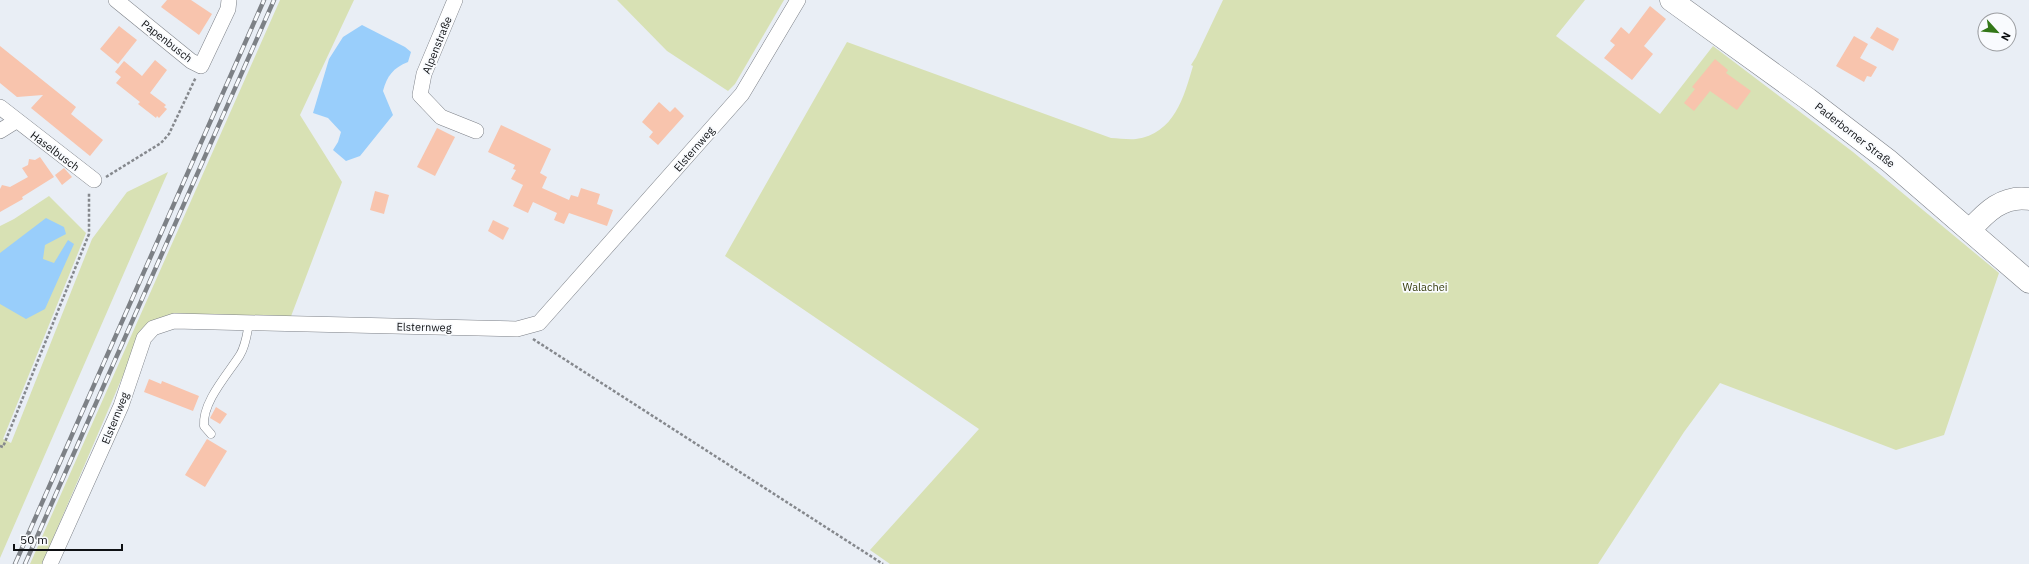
<svg xmlns="http://www.w3.org/2000/svg" width="2029" height="564" font-family="'IBM Plex Sans',sans-serif">
<style>
.green{fill:#d8e1b4}
.water{fill:#99cefb}
.building{fill:#f8c4ad}
.lines{fill:none;stroke-linecap:round;stroke-linejoin:round}
.lane-casing{stroke:#7d8188;stroke-width:9}
.street-casing{stroke:#7d8188;stroke-width:16}
.secondary-casing{stroke:#7d8188;stroke-width:23}
.path{stroke:#85888d;stroke-width:2.5;stroke-dasharray:3 2;stroke-linecap:butt}
.lane{stroke:#fff;stroke-width:8}
.street{stroke:#fff;stroke-width:15}
.secondary{stroke:#fff;stroke-width:22}
.rail-casing{stroke:#7d8186;stroke-width:4.5}
.rail{stroke:#f9fbfe;stroke-width:3;stroke-dasharray:9;stroke-linecap:butt}
.labels{text-anchor:middle;stroke-width:3.5;stroke-linejoin:round;paint-order:stroke}
.street-label{font-size:11px;fill:#0e1013;stroke:#f9fbfe}
.park-label{font-size:11px;fill:#353b0b;stroke:#f9fbfe}
</style>
<rect width="100%" height="100%" fill="#e9eef5"/>
<g class="green">
<path d="M280,0H354L300,115L342,182L290,319L173,317L140,336L42,564H30Z"/>
<path d="M617,0H784L735,84L728,91L667,51Z"/>
<path d="M1223,0H1585L1556,36L1660,114L1713,46L1853,152L1999,273L1944,435L1896,450L1720,383L1684,432L1598,564H890L870,550L979,429L725,256L847,42L1111,138C1119,138 1128,140 1136,139C1174,134 1184,97 1193,66L1191,65L1196,57Z"/>
<path d="M168,172L164,181L0,558V226L14,219L49,196L86,233L3,439L11,443L92,239L127,192Z"/>
</g>
<g class="water">
<path d="M362,25L405,47L411,52L408,62C393,68 387,76 383,91L393,115L360,156L346,161L333,150L338,142L341,132L328,118L313,113L329,59L343,37Z"/>
<path d="M46,218L64,227L66,234L45,245L43,259L54,263L68,240L74,244L45,309L26,319L0,304V253Z"/>
</g>
<g class="building">
<path d="M167,0H191L212,14L199,35L161,7Z"/>
<path d="M1650,6L1666,19L1644,46L1653,54L1632,80L1604,58L1615,45L1610,41L1621,27L1629,34Z"/>
<path d="M119,26L137,40L118,64L100,49Z"/>
<path d="M1877,27L1899,39L1893,51L1870,38Z"/>
<path d="M1854,36L1868,44L1860,58L1877,67L1871,77L1867,76L1864,82L1836,66Z"/>
<path d="M0,46L76,107L71,114L103,140L90,156L31,108L43,95L17,97L0,83Z"/>
<path d="M1715,59L1728,70L1726,73L1751,91L1737,110L1710,91L1694,111L1684,103L1695,89L1692,87Z"/>
<path d="M155,60L167,70L150,93L166,105L164,107L167,109L159,118L157,116L156,118L138,104L140,102L116,83L121,77L115,72L124,61L142,76Z"/>
<path d="M659,102L670,112L675,107L684,116L658,145L649,137L653,132L642,122Z"/>
<path d="M501,125L551,149L540,173L547,177L542,188L569,200L571,195L578,197L581,188L600,194L597,204L613,210L607,226L569,213L564,224L554,220L557,213L533,202L528,213L513,206L523,185L511,179L516,170L513,169L515,165L488,152Z"/>
<path d="M437,128L455,137L435,176L417,167Z"/>
<path d="M40,157L54,177L22,197L23,199L0,212V189L2,185L10,187L28,177L22,168L28,165L29,159L35,160Z"/>
<path d="M64,168L72,177L62,185L55,175Z"/>
<path d="M375,191L389,195L384,214L370,210Z"/>
<path d="M493,220L509,228L503,240L488,231Z"/>
<path d="M149,379L161,384L162,381L199,396L193,411L144,392Z"/>
<path d="M216,407L227,414L220,424L210,418Z"/>
<path d="M207,439L227,451L205,487L185,475Z"/>
</g>
<g class="lines">
<g class="lane-casing">
<path id="lane" d="M211,434L204,426C202,402 228,374 240,355C246,345 247,334 249,323"/>
</g>
<g class="street-casing">
<g id="street">
<path d="M116,0L191,61L201,66L228,9L229,0"/>
<path d="M455,0L424,74L420,95L441,117L476,131"/>
<path d="M0,107L94,180"/>
<path d="M0,131L16,121"/>
<path d="M50,564L121,406L144,338L153,328L174,321L517,329L539,323L742,94L798,0"/>
</g>
</g>
<g class="secondary-casing">
<g id="secondary">
<path d="M1671,0L1808,99L1889,161L2029,282"/>
<path d="M1970,230C1986,212 2003,195 2029,199"/>
</g>
</g>
<g class="path">
<path d="M106,177L161,143L169,134L196,77"/>
<path d="M533,339L883,564"/>
<path d="M0,446L3,447L89,234V193"/>
</g>
<use href="#lane" class="lane"/>
<use href="#street" class="street"/>
<use href="#secondary" class="secondary"/>
<g class="rail-casing">
<g id="rail">
<path d="M15,564L264,0"/>
<path d="M25,564L274,0"/>
</g>
</g>
<use href="#rail" class="rail"/>
</g>
<g class="labels">
<g class="street-label">
<text transform="translate(167 41) rotate(38)" y="4">Papenbusch</text>
<text transform="translate(437 45) rotate(-68)" y="4">Alpenstraße</text>
<text transform="translate(1855 135) rotate(38)" y="4">Paderborner Straße</text>
<text transform="translate(694 149) rotate(-49)" y="4">Elsternweg</text>
<text transform="translate(55 151) rotate(37)" y="4">Haselbusch</text>
<text transform="translate(424 327) rotate(1)" y="4">Elsternweg</text>
<text transform="translate(115 418) rotate(-68)" y="4">Elsternweg</text>
</g>
<g class="park-label">
<text x="1425" y="291">Walachei</text>
</g>
</g>
<g transform="translate(1997 32) rotate(117)"><circle r="19" fill="#f9fbfe" stroke="#9b9da0"/>
<path d="M0-3L7 15L0 10L-7 15Z" fill="#337718"/>
<text y="-6" font-size="11" font-weight="bold" text-anchor="middle" fill="#0e1013">N</text>
</g>
<path d="M14 544v6h108v-6" fill="none" stroke="#0e1013" stroke-width="2"/>
<text x="20" y="544" font-size="12" fill="#0e1013" stroke="#f9fbfe" stroke-width="3" paint-order="stroke">50 m</text>
</svg>
